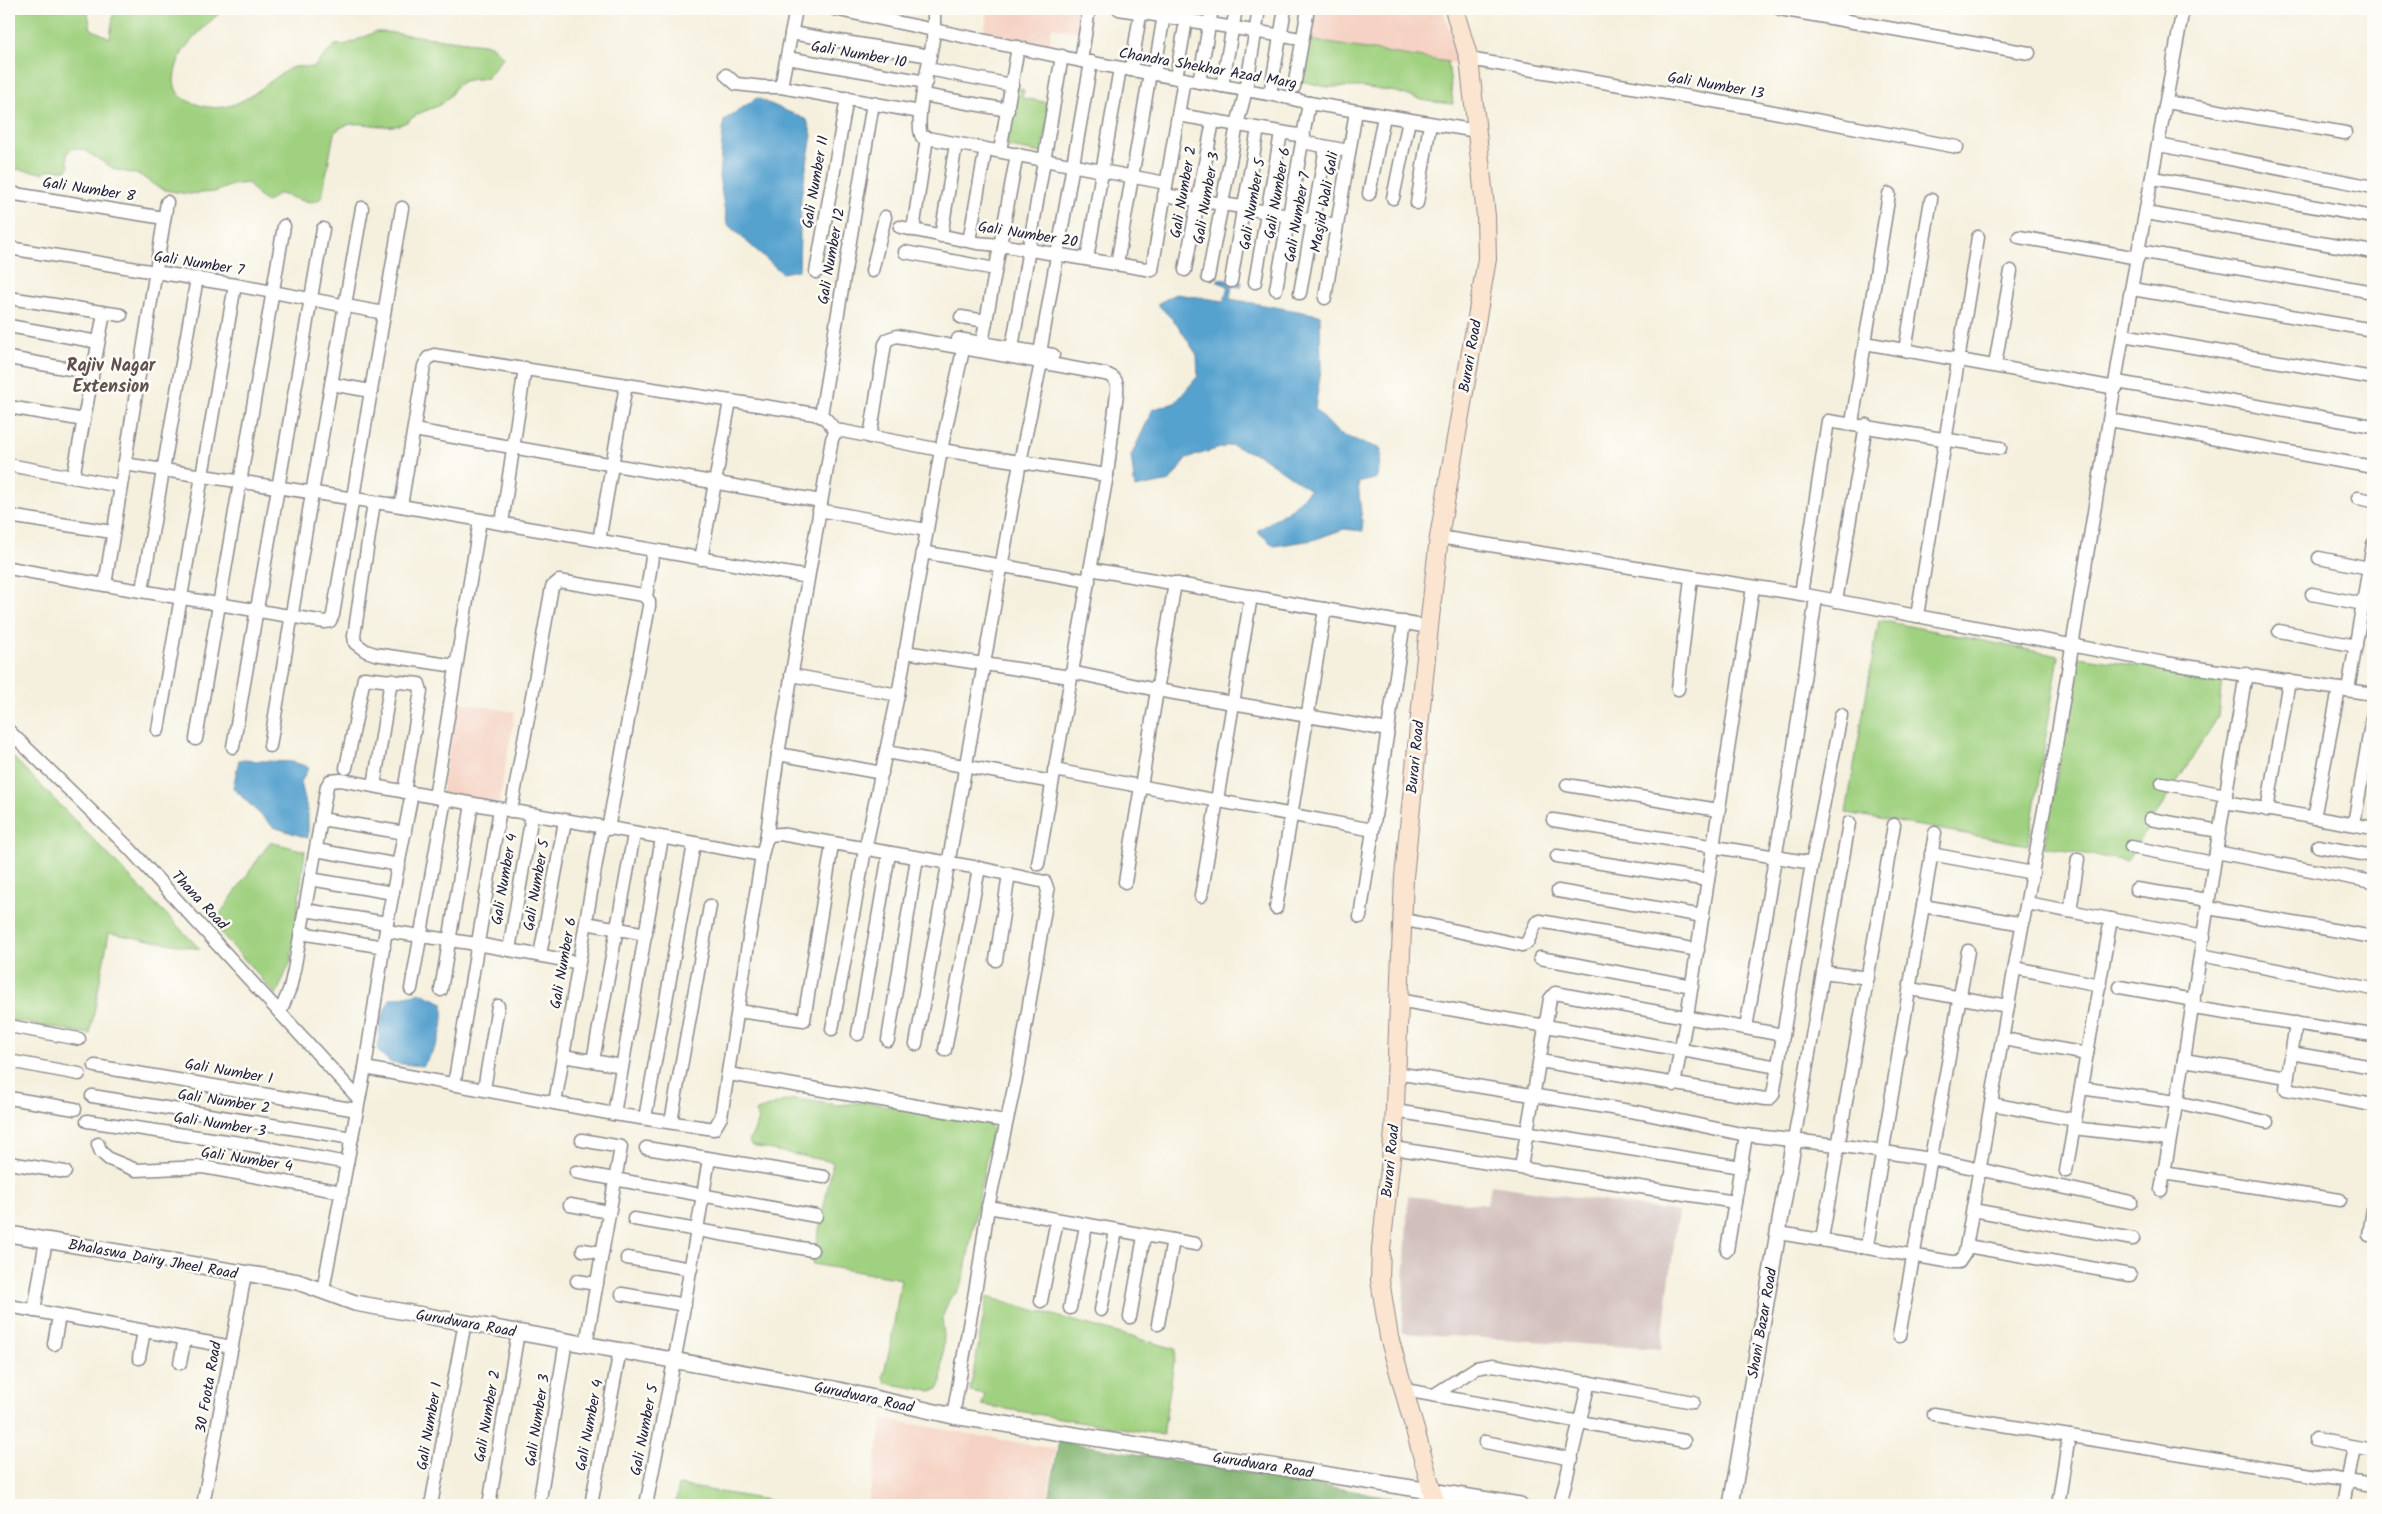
<svg xmlns="http://www.w3.org/2000/svg" width="2382" height="1514" font-family="Kalam,sans-serif">
<style>
.built{fill:#f5d2c3}
.industrial{fill:#d1bfbd}
.green{fill:#a0d180;stroke:#617a5e}
.forest{fill:#80b36e;stroke:#516a54}
.water{fill:#57a2cf;stroke:#3c6285}
.lines{fill:none;stroke-linecap:round;stroke-linejoin:round}
.minor-casing{stroke:#8c898c;stroke-width:15}
.tertiary-casing{stroke:#8c898c;stroke-width:18}
.secondary-casing{stroke:#8c898c;stroke-width:20}
.minor{stroke:#fff;stroke-width:12}
.tertiary{stroke:#fff;stroke-width:15}
.secondary{stroke:#fce5d0;stroke-width:18}
.labels{text-anchor:middle;stroke-width:5;stroke-linejoin:round;paint-order:stroke}
.street-label{font-size:15px;fill:#22223b;stroke:#fdfcf7}
.quarter-label{font-size:18px;font-weight:bold;fill:#60514e;stroke:#fdfcf7}
</style>
<rect width="100%" height="100%" fill="#fdfcf7"/>
<filter id="ink" filterUnits="userSpaceOnUse"><feTurbulence type="fractalNoise" baseFrequency=".02" numOctaves="2"/><feDisplacementMap in="SourceGraphic" scale="10" xChannelSelector="R" yChannelSelector="G"/><feConvolveMatrix kernelMatrix="1 2 1 2 8 2 1 2 1" color-interpolation-filters="sRGB"/></filter>
<filter id="wash" filterUnits="userSpaceOnUse"><feTurbulence type="fractalNoise" baseFrequency=".0096" numOctaves="4" result="noise"/><feDisplacementMap in="SourceGraphic" scale="20" xChannelSelector="R" yChannelSelector="G"/><feGaussianBlur stdDeviation="1.12" result="paint"/><feColorMatrix in="noise" values="0 0 0 0 0 0 0 0 0 0 0 0 0 0 0 0 0 1.4 0 .05"/><feComposite in="paint" operator="in"/></filter>
<g filter="url(#wash)">
<rect width="100%" height="100%" fill="#f5f0dd"/>
<g class="built">
<path d="M988,9H1086L1082,32L1052,27L1049,45L984,33Z"/>
<path d="M1314,9H1443L1460,64L1309,40Z"/>
<path d="M458,702L515,712L499,803L441,793Z"/>
<path d="M883,1419L1055,1449L1046,1505H868Z"/>
</g>
<path class="industrial" d="M1491,1185L1678,1212L1661,1349L1402,1333L1408,1196L1487,1205Z"/>
<g class="green">
<path d="M9,9H87L91,29L110,38L114,9H220V13C214,17 187,44 183,51C177,63 169,83 179,94C185,101 191,102 199,105C239,117 261,84 291,68C296,65 308,68 314,67L335,45L348,44L375,32H385L491,45L503,57L487,78C480,79 471,79 464,81C455,85 452,94 446,100C437,109 425,109 415,116C409,120 407,123 399,125C376,131 353,114 334,133L322,197C311,209 292,195 278,194L267,202L258,196L248,183L232,185L215,192L187,194L165,190L157,187L140,175L116,170L84,150L74,148L68,151L67,158L69,166L67,170H48L43,173L9,168Z"/>
<path d="M1309,40L1448,62L1453,104L1426,101L1396,92L1362,87H1327L1301,81Z"/>
<path d="M1015,88L1024,90L1022,98L1050,103L1042,153L1005,146Z"/>
<path d="M1879,620L2059,656L2028,845L1846,813Z"/>
<path d="M2078,657L2222,678L2218,717L2127,861L2044,847Z"/>
<path d="M9,753L200,949L109,933L90,1034L9,1020Z"/>
<path d="M270,842L305,851L291,961L276,995L213,924Z"/>
<path d="M796,1099L839,1105L866,1102L989,1124L992,1128L963,1281L957,1292L949,1300L942,1318L944,1336L941,1383L938,1389L931,1391L891,1384L886,1383L883,1377L891,1343L901,1279L812,1264L833,1162L752,1146L749,1142L759,1120L755,1112L784,1101Z"/>
<path d="M987,1297L1176,1349L1163,1435L982,1405L985,1394L970,1391Z"/>
<path d="M679,1485L796,1505H675Z"/>
</g>
<path class="forest" d="M1059,1441L1418,1502L1419,1505H1048Z"/>
<g class="water">
<path d="M757,98L807,120L812,135L801,197L799,270L782,273L727,224L719,177L724,120Z"/>
<path d="M1218,279L1242,282L1241,287L1232,286L1230,299L1320,315L1321,369L1315,409L1339,434L1381,449L1378,478L1358,483L1363,531L1344,529L1313,540L1274,546L1257,531L1292,508L1310,490L1261,456L1230,445L1187,458L1170,481L1135,488L1131,456L1153,409L1175,403L1198,376L1197,355L1177,324L1157,304L1176,294L1224,301L1228,286L1218,282Z"/>
<path d="M239,760L293,762L309,767L301,782L308,814V838L273,827L233,788Z"/>
<path d="M421,993L443,1003C444,1034 440,1041 423,1066L391,1063L378,1051L380,1021L390,999Z"/>
</g>
</g>
<g filter="url(#ink)">
<g class="lines">
<g class="minor-casing">
<g id="minor">
<path d="M834,9L1081,61L1285,97L1309,103L1477,131"/>
<path d="M934,9C934,17 934,25 934,32C932,54 913,121 922,137L1166,183"/>
<path d="M1119,9L1295,38"/>
<path d="M1780,9L2029,53"/>
<path d="M791,33L930,56"/>
<path d="M787,58L926,82"/>
<path d="M1469,59L1748,107L1957,147"/>
<path d="M1081,61L1089,9"/>
<path d="M928,69L1012,85"/>
<path d="M1131,70L1141,9"/>
<path d="M1154,74L1165,9"/>
<path d="M726,75L736,84L763,87H781L920,112"/>
<path d="M1176,78L1188,9"/>
<path d="M1199,82L1212,9"/>
<path d="M1222,86L1236,9"/>
<path d="M781,87L796,9"/>
<path d="M1294,87L1308,9"/>
<path d="M1270,94L1285,9"/>
<path d="M923,95L1008,110"/>
<path d="M2167,102L2345,133"/>
<path d="M1178,115L1304,136"/>
<path d="M1302,142L1349,151"/>
<path d="M2159,145L2373,187"/>
<path d="M1000,151L1018,47"/>
<path d="M2153,178L2373,217"/>
<path d="M9,193L164,218"/>
<path d="M1369,194L1384,116"/>
<path d="M1164,195L1242,207"/>
<path d="M1393,198L1409,120"/>
<path d="M1417,203L1430,124"/>
<path d="M1245,207L1243,210L1242,207L1244,206L1258,129"/>
<path d="M1246,208L1336,225"/>
<path d="M2146,213L2373,252"/>
<path d="M900,227L977,243L1000,245L1152,270L1184,79"/>
<path d="M913,230L927,138"/>
<path d="M941,236L955,150"/>
<path d="M2019,237L2138,258"/>
<path d="M969,241L985,153"/>
<path d="M9,248L235,285L384,313"/>
<path d="M2139,251L2373,292"/>
<path d="M905,252L995,269"/>
<path d="M1087,259L1120,68"/>
<path d="M1117,264L1150,73"/>
<path d="M1185,270L1213,121"/>
<path d="M872,271L885,217"/>
<path d="M816,272L847,98"/>
<path d="M1208,277L1237,125L1246,90L1259,9"/>
<path d="M1231,281L1243,210"/>
<path d="M1255,282L1281,133"/>
<path d="M1276,289L1309,103"/>
<path d="M2132,289L2373,330"/>
<path d="M1300,293L1326,147"/>
<path d="M9,298L121,315"/>
<path d="M1325,298L1356,111"/>
<path d="M961,317L986,321"/>
<path d="M9,326L98,342"/>
<path d="M2123,335L2373,378"/>
<path d="M958,339L1053,355"/>
<path d="M982,343L1017,154"/>
<path d="M1865,343L2116,388"/>
<path d="M1012,348L1062,56"/>
<path d="M1905,350L1931,200"/>
<path d="M1040,353L1091,62"/>
<path d="M9,358L92,373"/>
<path d="M1995,365L2011,271"/>
<path d="M2117,382L2373,426"/>
<path d="M331,384L371,391"/>
<path d="M9,407L84,420"/>
<path d="M821,415L873,103"/>
<path d="M2110,420L2373,467"/>
<path d="M1852,423L1889,194"/>
<path d="M414,430L821,501"/>
<path d="M870,437L885,344L888,339L897,336L1105,374C1116,377 1118,382 1117,393L1107,475"/>
<path d="M124,464L401,506L808,577"/>
<path d="M9,465L120,486"/>
<path d="M73,477L104,313"/>
<path d="M2358,498L2373,501"/>
<path d="M374,502L354,636L355,643L366,651L375,654L455,666"/>
<path d="M401,506L424,366L428,358L434,355L815,414L825,418L836,431"/>
<path d="M819,510L926,530"/>
<path d="M9,516L112,532"/>
<path d="M502,523L525,368"/>
<path d="M1439,537L1801,594L2165,663L2373,694"/>
<path d="M599,541L626,385"/>
<path d="M922,552L1089,581"/>
<path d="M2319,558L2369,568"/>
<path d="M701,559L730,401"/>
<path d="M9,568L105,585L167,202"/>
<path d="M1090,569L1429,627"/>
<path d="M105,585L325,622L330,621L333,615L402,208"/>
<path d="M142,590L197,278"/>
<path d="M1801,594L1828,421L2000,448"/>
<path d="M2312,594L2373,606"/>
<path d="M646,597L653,551"/>
<path d="M1836,601L1866,425"/>
<path d="M1917,616L1978,237"/>
<path d="M2279,631L2356,646"/>
<path d="M905,652L1070,677"/>
<path d="M1071,672L1157,690L1388,730"/>
<path d="M791,675L898,695"/>
<path d="M1678,689L1691,578"/>
<path d="M2348,690L2373,544"/>
<path d="M158,730L235,285"/>
<path d="M9,731L129,848L359,1099"/>
<path d="M196,739L284,226"/>
<path d="M270,746L312,493L362,208"/>
<path d="M233,747L323,229"/>
<path d="M886,752L1052,782"/>
<path d="M778,754L882,773"/>
<path d="M346,768L364,678L419,684L421,691L404,792"/>
<path d="M1054,770L1373,830"/>
<path d="M2162,783L2226,795"/>
<path d="M1567,785L1718,810"/>
<path d="M374,786L391,680"/>
<path d="M435,797L480,520"/>
<path d="M2225,802L2373,828"/>
<path d="M2267,810L2289,681"/>
<path d="M511,811L552,587L559,581L643,595L649,601V606L608,829"/>
<path d="M2314,818L2339,689"/>
<path d="M321,819L405,833"/>
<path d="M2150,819L2219,831"/>
<path d="M1553,820L1812,863"/>
<path d="M2354,824L2373,712"/>
<path d="M766,840L778,754L832,439L836,431H842L941,450L1107,475L1038,864"/>
<path d="M2318,846L2373,856"/>
<path d="M2131,847L2214,863"/>
<path d="M316,850L399,865"/>
<path d="M2216,852L2373,882"/>
<path d="M1931,854L2033,873"/>
<path d="M1557,856L1708,880"/>
<path d="M310,879L393,893"/>
<path d="M1125,882L1175,583"/>
<path d="M2136,889L2208,900"/>
<path d="M1558,891L1703,916"/>
<path d="M486,894L500,809"/>
<path d="M1201,896L1251,596"/>
<path d="M2027,903L2204,937"/>
<path d="M1923,906L2023,924"/>
<path d="M1276,908L1325,609"/>
<path d="M2208,908L2373,937"/>
<path d="M305,910L387,923"/>
<path d="M2070,911L2078,859"/>
<path d="M1360,917L1404,622"/>
<path d="M1401,919L1522,945L1527,943L1536,923L1540,921L1698,950"/>
<path d="M586,923L646,934"/>
<path d="M386,931L477,944L575,962"/>
<path d="M301,933L384,947"/>
<path d="M509,950L532,815"/>
<path d="M540,955L565,821"/>
<path d="M2201,955L2373,989"/>
<path d="M1540,958L1692,986"/>
<path d="M996,960L1009,874"/>
<path d="M2015,968L2100,985"/>
<path d="M1823,972L1868,978"/>
<path d="M2120,987L2194,1000"/>
<path d="M411,989L445,799"/>
<path d="M1910,989L2008,1006"/>
<path d="M441,990L472,804"/>
<path d="M1398,1000L1778,1067"/>
<path d="M2193,1008L2373,1035"/>
<path d="M738,1011L804,1020L832,845"/>
<path d="M280,1013L290,988L294,970L327,786L330,781L341,780L412,793"/>
<path d="M2296,1023L2286,1089L2373,1105"/>
<path d="M9,1026L79,1039"/>
<path d="M1746,1028L1792,760L1816,598"/>
<path d="M832,1029L865,850L898,695L941,450L963,350"/>
<path d="M858,1034L889,854"/>
<path d="M2003,1039L2087,1054"/>
<path d="M888,1040L917,858"/>
<path d="M916,1044L1020,462L1041,363"/>
<path d="M945,1050L979,868"/>
<path d="M2291,1053L2373,1067"/>
<path d="M563,1056L622,1066"/>
<path d="M2184,1060L2287,1077"/>
<path d="M9,1061L79,1074"/>
<path d="M593,1061L634,834"/>
<path d="M1540,1061L1765,1099H1769L1773,1095L1812,863L1841,715"/>
<path d="M95,1066L357,1110"/>
<path d="M365,1068L614,1114L714,1129L721,1117L762,855L766,840L770,835L780,834L979,868L1045,882L1048,891L1019,1065L988,1207L979,1269L953,1416"/>
<path d="M1396,1073L1642,1113L1746,1135L1837,1145L1931,1159L2131,1202"/>
<path d="M729,1074L1005,1121"/>
<path d="M454,1085L486,895"/>
<path d="M1674,1085L1688,1010L1753,587"/>
<path d="M2081,1088L2176,1102L2267,1122"/>
<path d="M484,1089L498,1006"/>
<path d="M92,1096L352,1138"/>
<path d="M9,1098L75,1109"/>
<path d="M555,1103L602,828"/>
<path d="M1992,1104L2075,1120"/>
<path d="M1395,1111L1741,1167"/>
<path d="M614,1114L662,838"/>
<path d="M645,1118L694,844"/>
<path d="M87,1121L240,1143L347,1163"/>
<path d="M671,1122L710,906"/>
<path d="M2073,1128L2169,1139"/>
<path d="M582,1140L621,1147L586,1344"/>
<path d="M1794,1140L1849,823"/>
<path d="M98,1144L101,1152L109,1159L136,1170L203,1167L342,1192"/>
<path d="M646,1148L824,1177"/>
<path d="M1393,1148L1735,1202"/>
<path d="M9,1163L65,1172"/>
<path d="M1521,1167L1550,999L1555,993L1783,1035"/>
<path d="M2066,1171L2111,919"/>
<path d="M576,1172L816,1216"/>
<path d="M2163,1173L2340,1200"/>
<path d="M2161,1190L2184,1060L2216,852L2246,674"/>
<path d="M570,1205L609,1212"/>
<path d="M988,1207L1195,1244"/>
<path d="M1973,1210L2133,1239"/>
<path d="M634,1219L812,1250"/>
<path d="M1779,1233L1952,1262H1959L1965,1253L2017,954L2055,751L2125,322L2183,9"/>
<path d="M2369,1235L2373,1209"/>
<path d="M1822,1239L1894,825"/>
<path d="M1867,1246L1935,833"/>
<path d="M1967,1246L2130,1275"/>
<path d="M583,1250L602,1253"/>
<path d="M1727,1250L1746,1135"/>
<path d="M627,1258L691,1269"/>
<path d="M577,1281L597,1284"/>
<path d="M323,1290L365,1068L387,923L412,793L762,855"/>
<path d="M622,1294L685,1305"/>
<path d="M1041,1301L1057,1220"/>
<path d="M9,1306L232,1347"/>
<path d="M1070,1308L1086,1226"/>
<path d="M1101,1310L1116,1231"/>
<path d="M34,1311L46,1240"/>
<path d="M1130,1317L1144,1236"/>
<path d="M1158,1324L1173,1240"/>
<path d="M1899,1336L1968,951"/>
<path d="M54,1344L59,1316"/>
<path d="M139,1358L144,1331"/>
<path d="M180,1363L185,1338"/>
<path d="M1405,1390L1684,1441"/>
<path d="M1434,1395L1476,1368L1493,1365L1693,1402"/>
<path d="M1934,1414L2373,1485"/>
<path d="M2315,1439L2373,1450"/>
<path d="M1485,1442L1572,1459"/>
<path d="M203,1505L245,1274"/>
<path d="M431,1505L465,1322"/>
<path d="M489,1505L518,1332"/>
<path d="M539,1505L566,1341"/>
<path d="M591,1505L620,1350"/>
<path d="M646,1505L679,1336L709,1159"/>
<path d="M1560,1505L1589,1382"/>
<path d="M2058,1505L2069,1436"/>
<path d="M2343,1505L2354,1447"/>
</g>
</g>
<g class="tertiary-casing">
<g id="tertiary">
<path d="M9,1234L298,1282L355,1303L834,1389L953,1416L1520,1505"/>
<path d="M1731,1505L1794,1140"/>
</g>
</g>
<g class="secondary-casing">
<path id="secondary" d="M1436,1505L1389,1337L1380,1280L1381,1249L1394,1131L1404,877L1429,627L1439,537L1487,259L1486,216L1469,59L1454,9"/>
</g>
<use href="#minor" class="minor"/>
<use href="#tertiary" class="tertiary"/>
<use href="#secondary" class="secondary"/>
</g>
</g>
<g class="labels">
<g class="street-label">
<text transform="translate(859 54) rotate(10)" y="5">Gali Number 10</text>
<text transform="translate(1208 68) rotate(10)" y="5">Chandra Shekhar Azad Marg</text>
<text transform="translate(1716 85) rotate(10)" y="5">Gali Number 13</text>
<text transform="translate(815 182) rotate(-80)" y="5">Gali Number 11</text>
<text transform="translate(89 189) rotate(9)" y="5">Gali Number 8</text>
<text transform="translate(1183 192) rotate(-80)" y="5">Gali Number 2</text>
<text transform="translate(1277 193) rotate(-80)" y="5">Gali Number 6</text>
<text transform="translate(1206 198) rotate(-80)" y="5">Gali Number 3</text>
<text transform="translate(1324 202) rotate(-80)" y="5">Masjid Wali Gali</text>
<text transform="translate(1252 204) rotate(-80)" y="5">Gali Number 5</text>
<text transform="translate(1297 217) rotate(-80)" y="5">Gali Number 7</text>
<text transform="translate(1028 234) rotate(9)" y="5">Gali Number 20</text>
<text transform="translate(831 256) rotate(-80)" y="5">Gali Number 12</text>
<text transform="translate(199 263) rotate(9)" y="5">Gali Number 7</text>
<text transform="translate(1470 356) rotate(-80)" y="5">Burari Road</text>
<text transform="translate(1415 757) rotate(-84)" y="5">Burari Road</text>
<text transform="translate(504 879) rotate(-80)" y="5">Gali Number 4</text>
<text transform="translate(536 885) rotate(-80)" y="5">Gali Number 5</text>
<text transform="translate(200 900) rotate(47)" y="5">Thana Road</text>
<text transform="translate(563 963) rotate(-80)" y="5">Gali Number 6</text>
<text transform="translate(229 1071) rotate(10)" y="5">Gali Number 1</text>
<text transform="translate(224 1101) rotate(9)" y="5">Gali Number 2</text>
<text transform="translate(220 1124) rotate(9)" y="5">Gali Number 3</text>
<text transform="translate(247 1159) rotate(9)" y="5">Gali Number 4</text>
<text transform="translate(1390 1161) rotate(-84)" y="5">Burari Road</text>
<text transform="translate(153 1259) rotate(10)" y="5">Bhalaswa Dairy Jheel Road</text>
<text transform="translate(466 1323) rotate(10)" y="5">Gurudwara Road</text>
<text transform="translate(1762 1323) rotate(-80)" y="5">Shani Bazar Road</text>
<text transform="translate(208 1387) rotate(-80)" y="5">30 Foota Road</text>
<text transform="translate(864 1397) rotate(12)" y="5">Gurudwara Road</text>
<text transform="translate(487 1416) rotate(-80)" y="5">Gali Number 2</text>
<text transform="translate(537 1420) rotate(-81)" y="5">Gali Number 3</text>
<text transform="translate(589 1425) rotate(-79)" y="5">Gali Number 4</text>
<text transform="translate(429 1426) rotate(-80)" y="5">Gali Number 1</text>
<text transform="translate(644 1430) rotate(-79)" y="5">Gali Number 5</text>
<text transform="translate(1263 1465) rotate(9)" y="5">Gurudwara Road</text>
</g>
<g class="quarter-label">
<text x="111" y="371">Rajiv Nagar<tspan x="111" dy="21">Extension</tspan></text>
</g>
</g>
<rect width="2382" height="1514" fill="none" stroke="#fdfcf7" stroke-width="30"/>
</svg>
